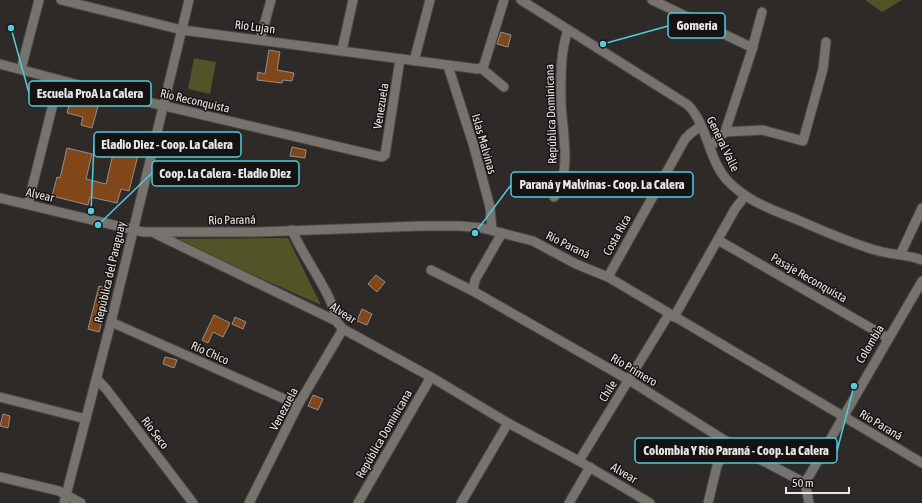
<svg xmlns="http://www.w3.org/2000/svg" width="922" height="503" font-family="'Asap Condensed',sans-serif">
<style>
.green{fill:#525327}
.building{fill:#824719;stroke:#948f8c}
.lines{fill:none;stroke-linecap:round;stroke-linejoin:round}
.minor-casing{stroke:#494643;stroke-width:11}
.minor{stroke:#76726e;stroke-width:9}
.labels{text-anchor:middle;stroke-width:3;stroke-linejoin:round;paint-order:stroke}
.street-label{font-size:12px;fill:#e9e6e5;stroke:#151312}
.leader{fill:none;stroke:#54cadd;stroke-width:1.5}
.callout-dot{fill:#54cadd;stroke:#151312;stroke-width:1.5}
.callout{fill:#151312;stroke:#54cadd;stroke-width:1.5}
.callout-label{font-size:13px;text-anchor:middle;font-weight:bold;fill:#e9e6e5}
</style>
<rect width="100%" height="100%" fill="#2e2a27"/>
<g class="green">
<path d="M865,0H902L882,12Z"/>
<path d="M194,58L216,62L210,94L188,89Z"/>
<path d="M288,238L321,305L172,239Z"/>
</g>
<g class="building">
<path d="M501,32L511,35L508,47L497,44Z"/>
<path d="M269,50L280,52L277,70L294,73L292,81L283,80L282,83L257,80L258,72L265,74Z"/>
<path d="M72,92L100,99L92,128L81,125L83,117L67,113Z"/>
<path d="M116,141L140,147L129,191L121,189L117,203L90,197L88,205L52,196L57,177L60,178L67,148L92,154L86,179L106,184Z"/>
<path d="M292,147L306,150L305,158L290,156Z"/>
<path d="M376,275L385,282L377,292L368,284Z"/>
<path d="M99,286L110,289L99,332L88,329Z"/>
<path d="M362,309L372,314L367,325L357,321Z"/>
<path d="M214,315L230,323L223,337L213,332L208,343L202,340Z"/>
<path d="M235,317L246,322L243,329L232,324Z"/>
<path d="M165,357L177,360L174,368L163,364Z"/>
<path d="M313,395L323,399L318,410L308,406Z"/>
<path d="M3,414L10,416L8,428L0,426Z"/>
</g>
<g class="lines">
<g class="minor-casing">
<g id="minor">
<path d="M61,0L182,30L478,69L481,68L484,65L504,0"/>
<path d="M521,0L688,105C708,126 708,159 727,180C746,201 773,210 798,220C823,231 848,242 875,250C891,255 906,254 922,260"/>
<path d="M652,0L753,48"/>
<path d="M260,40L271,0"/>
<path d="M342,50L353,0"/>
<path d="M414,61L430,0"/>
<path d="M0,64L105,92L382,157L385,155L400,59"/>
<path d="M448,66L474,147L490,207L492,230"/>
<path d="M481,68L504,87"/>
<path d="M21,69L39,0"/>
<path d="M725,132L763,130L803,141L823,69L826,42"/>
<path d="M710,147L725,132L751,53L762,12"/>
<path d="M554,197C573,170 562,133 561,102C561,77 560,53 568,30"/>
<path d="M0,198L143,232H258L421,226H460L482,228L533,241L576,264L608,277L922,463"/>
<path d="M28,204L59,80"/>
<path d="M292,230C302,256 335,297 336,321"/>
<path d="M156,234L336,321L343,329L431,377L508,423L579,461L650,503"/>
<path d="M718,240L888,338"/>
<path d="M901,253L922,208"/>
<path d="M431,270L473,291L629,380L729,443L805,483L809,503"/>
<path d="M608,277L685,139L691,133L701,126"/>
<path d="M473,291L475,280L502,233"/>
<path d="M674,317L735,209L745,196"/>
<path d="M111,322L298,405"/>
<path d="M97,379L107,390L193,503"/>
<path d="M0,397L86,419"/>
<path d="M579,461L669,314"/>
<path d="M0,477L59,491L81,503"/>
<path d="M805,483L922,281"/>
<path d="M64,503L111,322L189,0"/>
<path d="M249,503L298,405L343,329"/>
<path d="M358,503L431,377"/>
<path d="M461,503L508,423"/>
<path d="M569,503L590,467"/>
<path d="M708,503L717,466L729,443"/>
</g>
</g>
<use href="#minor" class="minor"/>
</g>
<g class="labels">
<g class="street-label">
<text transform="translate(255 27) rotate(7)" y="4">Río Lujan</text>
<text transform="translate(195 101) rotate(13)" y="4">Río Reconquista</text>
<text transform="translate(381 106) rotate(-81)" y="4">Venezuela</text>
<text transform="translate(551 114) rotate(-92)" y="4">República Dominicana</text>
<text transform="translate(484 144) rotate(74)" y="4">Islas Malvinas</text>
<text transform="translate(723 144) rotate(64)" y="4">General Valle</text>
<text transform="translate(40 195) rotate(13)" y="4">Alvear</text>
<text transform="translate(232 220) rotate(-1)" y="4">Río Paraná</text>
<text transform="translate(617 235) rotate(-61)" y="4">Costa Rica</text>
<text transform="translate(568 245) rotate(26)" y="4">Río Paraná</text>
<text transform="translate(110 272) rotate(-77)" y="4">República del Paraguay</text>
<text transform="translate(809 278) rotate(30)" y="4">Pasaje Reconquista</text>
<text transform="translate(343 313) rotate(33)" y="4">Alvear</text>
<text transform="translate(870 344) rotate(-59)" y="4">Colombia</text>
<text transform="translate(210 353) rotate(24)" y="4">Río Chico</text>
<text transform="translate(634 370) rotate(31)" y="4">Río Primero</text>
<text transform="translate(608 391) rotate(-58)" y="4">Chile</text>
<text transform="translate(284 409) rotate(-62)" y="4">Venezuela</text>
<text transform="translate(881 425) rotate(31)" y="4">Río Paraná</text>
<text transform="translate(155 433) rotate(53)" y="4">Río Seco</text>
<text transform="translate(384 434) rotate(-60)" y="4">República Dominicana</text>
<text transform="translate(624 473) rotate(31)" y="4">Alvear</text>
</g>
</g>
<path class="leader" d="M603 44L668 26M11 28L29 93M91 211L94 145M98 225L152 173M475 233L511 185M854 386L837 451"/>
<g class="callout-dot">
<circle cx="603" cy="44" r="4"/>
<circle cx="11" cy="28" r="4"/>
<circle cx="91" cy="211" r="4"/>
<circle cx="98" cy="225" r="4"/>
<circle cx="475" cy="233" r="4"/>
<circle cx="854" cy="386" r="4"/>
</g>
<g class="callout">
<rect x="668" y="13" width="57" height="25" rx="4"/>
<rect x="29" y="81" width="122" height="25" rx="4"/>
<rect x="94" y="132" width="147" height="25" rx="4"/>
<rect x="152" y="161" width="147" height="25" rx="4"/>
<rect x="511" y="172" width="182" height="25" rx="4"/>
<rect x="635" y="438" width="202" height="25" rx="4"/>
</g>
<g class="callout-label">
<text x="697" y="30">Gomería</text>
<text x="90" y="98">Escuela ProA La Calera</text>
<text x="167" y="149">Eladio Diez - Coop. La Calera</text>
<text x="225" y="178">Coop. La Calera - Eladio Diez</text>
<text x="602" y="189">Paraná y Malvinas - Coop. La Calera</text>
<text x="736" y="455">Colombia Y Río Paraná - Coop. La Calera</text>
</g>
<path d="M786 487v6h63v-6" fill="none" stroke="#e9e6e5" stroke-width="2"/>
<text x="792" y="487" font-size="12" fill="#e9e6e5" stroke="#151312" stroke-width="3" paint-order="stroke">50 m</text>
</svg>
